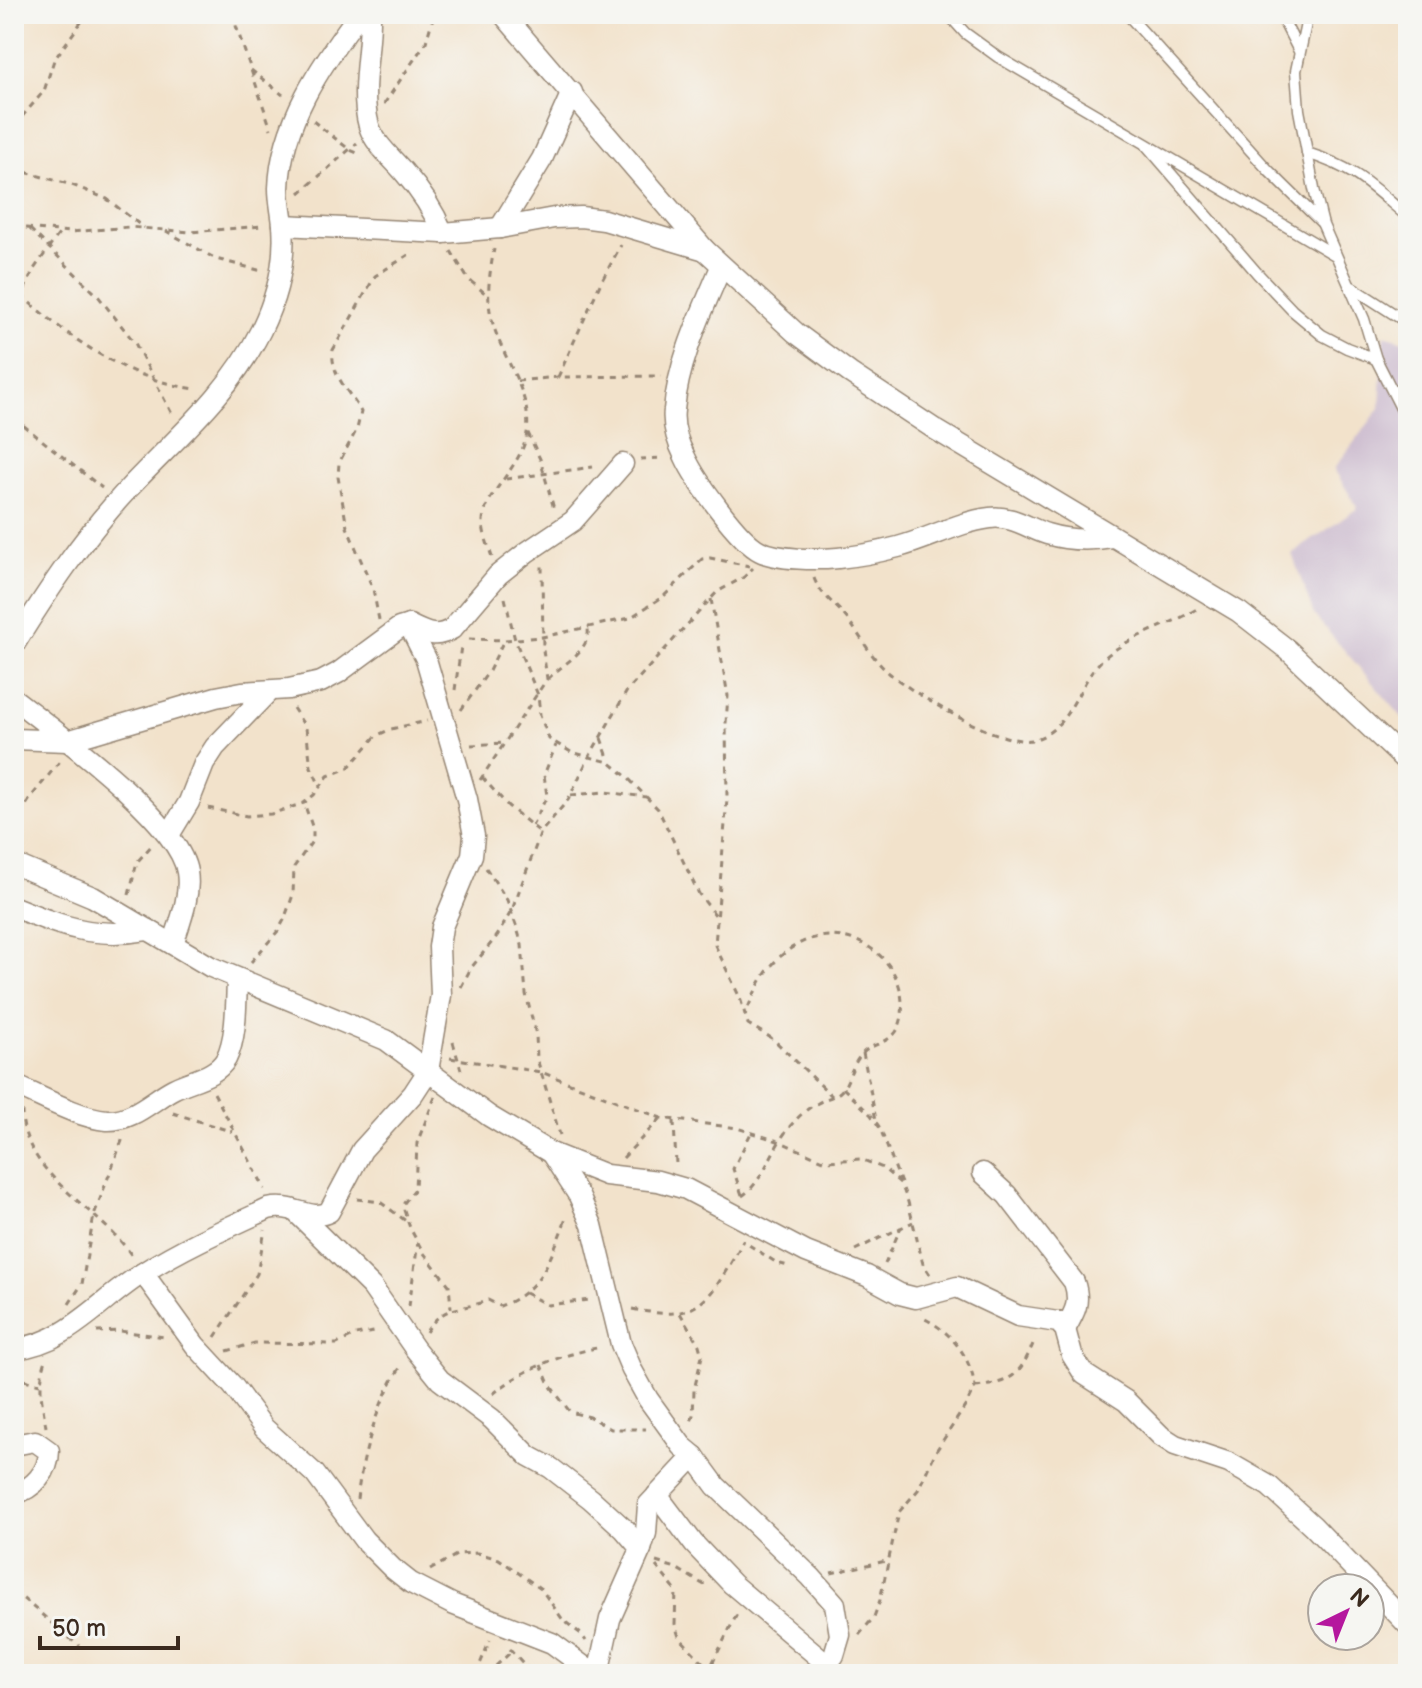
<svg xmlns="http://www.w3.org/2000/svg" width="1422" height="1688" font-family="'Balsamiq Sans',sans-serif">
<style>
.industrial{fill:#cebed0}
.lines{fill:none;stroke-linecap:round;stroke-linejoin:round}
.service-casing{stroke:#968674;stroke-width:13}
.minor-casing{stroke:#968674;stroke-width:23}
.path{stroke:#968674;stroke-width:3;stroke-dasharray:6 6;stroke-linecap:butt}
.service{stroke:#fff;stroke-width:10}
.minor{stroke:#fff;stroke-width:20}
</style>
<rect width="100%" height="100%" fill="#f6f6f2"/>
<filter id="ink" filterUnits="userSpaceOnUse"><feTurbulence type="fractalNoise" baseFrequency=".0125" numOctaves="2"/><feDisplacementMap in="SourceGraphic" scale="16" xChannelSelector="R" yChannelSelector="G"/><feConvolveMatrix kernelMatrix="1 2 1 2 8 2 1 2 1" color-interpolation-filters="sRGB"/></filter>
<filter id="wash" filterUnits="userSpaceOnUse"><feTurbulence type="fractalNoise" baseFrequency=".006" numOctaves="4" result="noise"/><feDisplacementMap in="SourceGraphic" scale="32" xChannelSelector="R" yChannelSelector="G"/><feGaussianBlur stdDeviation="1.8" result="paint"/><feColorMatrix in="noise" values="0 0 0 0 0 0 0 0 0 0 0 0 0 0 0 0 0 1.4 0 .05"/><feComposite in="paint" operator="in"/></filter>
<g filter="url(#wash)">
<rect width="100%" height="100%" fill="#f2e2cb"/>
<path class="industrial" d="M1384,334L1408,343V724L1314,615L1292,554L1358,508L1334,469L1380,408Z"/>
</g>
<g filter="url(#ink)">
<g class="lines">
<g class="service-casing">
<g id="service">
<path d="M948,14L965,33L998,57L1335,255"/>
<path d="M1127,14L1269,171L1322,223"/>
<path d="M1280,14L1299,51"/>
<path d="M1308,14L1296,71L1299,110L1314,189L1323,225L1364,319L1376,359L1408,422"/>
<path d="M1147,146L1257,273L1292,310L1322,335L1347,348L1376,359"/>
<path d="M1307,153C1357,169 1370,185 1408,217"/>
<path d="M1352,287L1408,323"/>
</g>
</g>
<g class="minor-casing">
<g id="minor">
<path d="M370,14C371,50 359,91 369,126C375,144 391,157 403,171C420,190 433,209 443,233"/>
<path d="M503,14L705,250L796,333L850,373L936,430L1239,612L1288,650L1408,763"/>
<path d="M283,225L443,233L500,228L554,218L581,217L604,220L705,250"/>
<path d="M500,228L542,159L572,92"/>
<path d="M721,267C702,312 678,361 674,410C672,426 678,443 685,457C695,479 739,541 760,551C778,560 818,560 838,558C858,556 879,552 898,547C929,539 958,522 990,518C1011,515 1028,528 1047,534C1070,541 1090,541 1113,537"/>
<path d="M14,645C48,590 84,536 129,488C176,438 230,393 261,330C277,297 286,262 283,225C282,213 279,201 279,188C281,123 321,65 359,14"/>
<path d="M14,699C56,732 179,821 187,872C191,896 180,922 173,944"/>
<path d="M14,739L67,741L216,697L242,692L289,689L321,682L338,673L399,628L409,625C426,633 435,639 452,629L498,575L527,552L573,521L623,464"/>
<path d="M169,835L189,802L204,764L215,747L268,692"/>
<path d="M14,864L93,897L211,967L386,1040L489,1116L551,1153L606,1175L658,1181L686,1189L806,1252L867,1276L900,1294L916,1298L957,1287L1018,1316L1058,1322L1065,1329L1072,1355L1084,1374L1126,1401L1161,1436L1175,1445L1229,1463L1269,1486L1313,1526L1408,1625"/>
<path d="M14,907C64,927 94,939 149,930"/>
<path d="M14,1085C40,1096 79,1118 107,1120C133,1121 152,1100 173,1089C190,1080 216,1077 226,1059C237,1037 236,1004 237,979"/>
<path d="M551,1153L579,1196L592,1225L621,1344L632,1370L648,1399L682,1446L694,1456L716,1486L811,1577L835,1604L840,1635L834,1655L827,1664L830,1674"/>
<path d="M983,1173L1007,1195L1074,1282C1081,1302 1075,1312 1065,1329"/>
<path d="M297,1213L372,1287L415,1349L440,1380L492,1419L529,1456L551,1468L591,1499L624,1529L641,1549"/>
<path d="M143,1273L195,1345L233,1386L264,1428L315,1474L364,1540L392,1568L411,1583L452,1604L552,1643L594,1674"/>
<path d="M14,1349C70,1343 101,1298 146,1271C184,1247 227,1228 268,1209C294,1203 310,1222 329,1212L362,1150L413,1094L428,1071L441,995L439,947L442,927L472,855L474,836L467,799L426,659L409,625"/>
<path d="M14,1445L35,1441L49,1451C49,1472 33,1489 14,1494"/>
<path d="M657,1495L694,1544L732,1584L827,1664"/>
<path d="M598,1674L610,1619L641,1549L646,1533L648,1505L694,1456"/>
</g>
</g>
<g class="path">
<path d="M232,14L271,129"/>
<path d="M251,70L283,95"/>
<path d="M384,104L426,42L434,14"/>
<path d="M313,121L350,150L362,155"/>
<path d="M14,126L44,91L54,60L87,14"/>
<path d="M14,169L72,185L107,199L144,228"/>
<path d="M300,193L357,143"/>
<path d="M14,227L70,232L129,227L189,232L263,226"/>
<path d="M30,229L98,296L135,343L172,414"/>
<path d="M166,231L216,259L262,271"/>
<path d="M451,251L468,279L486,294"/>
<path d="M21,295C71,340 128,380 196,389"/>
<path d="M14,312L34,269L61,231"/>
<path d="M558,377L601,282L621,245"/>
<path d="M517,381L558,377L661,376"/>
<path d="M14,418L102,488"/>
<path d="M528,433L540,459L554,509"/>
<path d="M640,459L664,458"/>
<path d="M506,479L593,467"/>
<path d="M492,557C488,545 483,533 483,521C484,493 522,467 527,433C533,392 499,355 491,316C486,294 490,271 494,249"/>
<path d="M814,578C819,593 834,603 844,615C860,634 870,657 889,673C914,694 1005,750 1036,739C1070,728 1078,684 1101,661C1128,635 1166,628 1197,609"/>
<path d="M505,598L515,640L538,695L540,715L549,739L571,752L609,762L626,776L658,809L699,894L716,916"/>
<path d="M711,599L728,696L726,723L727,799L715,945L740,998L748,1024L773,1039L832,1096"/>
<path d="M379,620L373,589L347,527L338,477L339,463L357,429L361,412C350,392 330,375 333,350L375,276L413,252"/>
<path d="M469,639L504,640L542,637L630,618L664,596L702,559L710,558L749,566"/>
<path d="M548,679C562,664 591,651 588,628"/>
<path d="M455,690L461,646"/>
<path d="M293,708L306,728L311,767L320,786"/>
<path d="M461,710L489,671L503,642"/>
<path d="M601,738L609,760"/>
<path d="M471,745L503,743"/>
<path d="M482,777L508,806L540,832"/>
<path d="M480,780L547,679L543,650L542,565"/>
<path d="M14,786L23,808"/>
<path d="M571,795L605,792L646,797"/>
<path d="M208,808L247,816L271,814L304,803L314,795L328,776L348,768L376,736L391,729L427,721"/>
<path d="M14,825L31,797L61,760"/>
<path d="M532,826L547,796L544,775L556,745"/>
<path d="M486,868L507,900L517,928L522,945L526,994L536,1035L537,1059L560,1135"/>
<path d="M129,895L137,862L152,845"/>
<path d="M251,962L278,931L284,920L293,895L294,867L313,840V829L304,803"/>
<path d="M461,987L471,968L497,936L512,910L541,832L568,800L589,757L627,691L717,592L744,577L753,568"/>
<path d="M453,1042L461,1070"/>
<path d="M863,1053L876,1120"/>
<path d="M450,1058L541,1072L661,1118L737,1128L778,1141L826,1161L861,1159L883,1168L900,1183"/>
<path d="M843,1088L871,1115L880,1128L908,1202L923,1264L931,1276"/>
<path d="M214,1093L265,1189"/>
<path d="M435,1097L417,1143L415,1189L404,1203V1210L410,1228L423,1252L449,1285L451,1308"/>
<path d="M22,1110C21,1174 101,1209 132,1256"/>
<path d="M173,1113L233,1132"/>
<path d="M14,1116L19,1109"/>
<path d="M674,1121L676,1165"/>
<path d="M623,1158L661,1118"/>
<path d="M742,1195L733,1169L751,1133"/>
<path d="M742,1196C766,1180 772,1144 794,1122C800,1115 809,1107 818,1103C824,1099 834,1097 840,1092C850,1083 850,1064 865,1051C874,1044 889,1042 896,1032C902,1023 903,1012 902,1002C899,950 839,918 793,947C767,963 756,988 745,1015"/>
<path d="M357,1199L380,1202L406,1221"/>
<path d="M749,1245L777,1263L788,1266"/>
<path d="M855,1250L913,1222"/>
<path d="M885,1264L901,1227"/>
<path d="M525,1293L548,1305L589,1300"/>
<path d="M69,1304L82,1284L94,1215L123,1138"/>
<path d="M409,1306L418,1242"/>
<path d="M632,1309C678,1318 699,1316 724,1274C731,1263 738,1252 743,1240"/>
<path d="M680,1313L699,1345L702,1356L694,1390L693,1415L690,1426"/>
<path d="M97,1332L120,1331L165,1337"/>
<path d="M426,1332C444,1303 460,1312 488,1300L500,1306C543,1291 552,1254 567,1216"/>
<path d="M215,1337L257,1274L265,1230"/>
<path d="M227,1351L255,1343L337,1344L355,1335L379,1331"/>
<path d="M541,1365L549,1384L570,1412L590,1417L611,1429H646"/>
<path d="M14,1373L24,1380L40,1384"/>
<path d="M975,1387C1013,1383 1021,1374 1035,1339"/>
<path d="M493,1394C524,1368 563,1354 602,1347"/>
<path d="M46,1427C42,1400 37,1387 46,1360"/>
<path d="M357,1499C362,1457 378,1397 403,1364"/>
<path d="M656,1562L676,1568L706,1586"/>
<path d="M656,1566L676,1591L675,1624L679,1637L709,1669"/>
<path d="M430,1570L458,1554L477,1553L499,1559L541,1589L563,1620L581,1634L586,1641"/>
<path d="M831,1573L886,1561"/>
<path d="M14,1591L79,1646"/>
<path d="M859,1635L874,1617L880,1600L899,1512L918,1490L936,1451L966,1405L975,1387C970,1355 950,1330 921,1317"/>
<path d="M510,1649L533,1674"/>
<path d="M476,1674L490,1640"/>
<path d="M487,1674L511,1652"/>
<path d="M707,1674L737,1614"/>
</g>
<use href="#service" class="service"/>
<use href="#minor" class="minor"/>
</g>
</g>
<rect width="1422" height="1688" fill="none" stroke="#f6f6f2" stroke-width="48"/>
<g transform="translate(1346 1612) rotate(43)"><circle r="38" fill="#f6f6f2" stroke="#aba49d" stroke-width="2"/>
<path d="M0-6L14 30L0 20L-14 30Z" fill="#b5179e"/>
<text y="-12" font-size="22" font-weight="bold" text-anchor="middle" fill="#3b2a1e">N</text>
</g>
<path d="M40 1636v12h138v-12" fill="none" stroke="#3b2a1e" stroke-width="4"/>
<text x="52" y="1636" font-size="24" fill="#3b2a1e" stroke="#f6f6f2" stroke-width="6" paint-order="stroke">50 m</text>
</svg>
